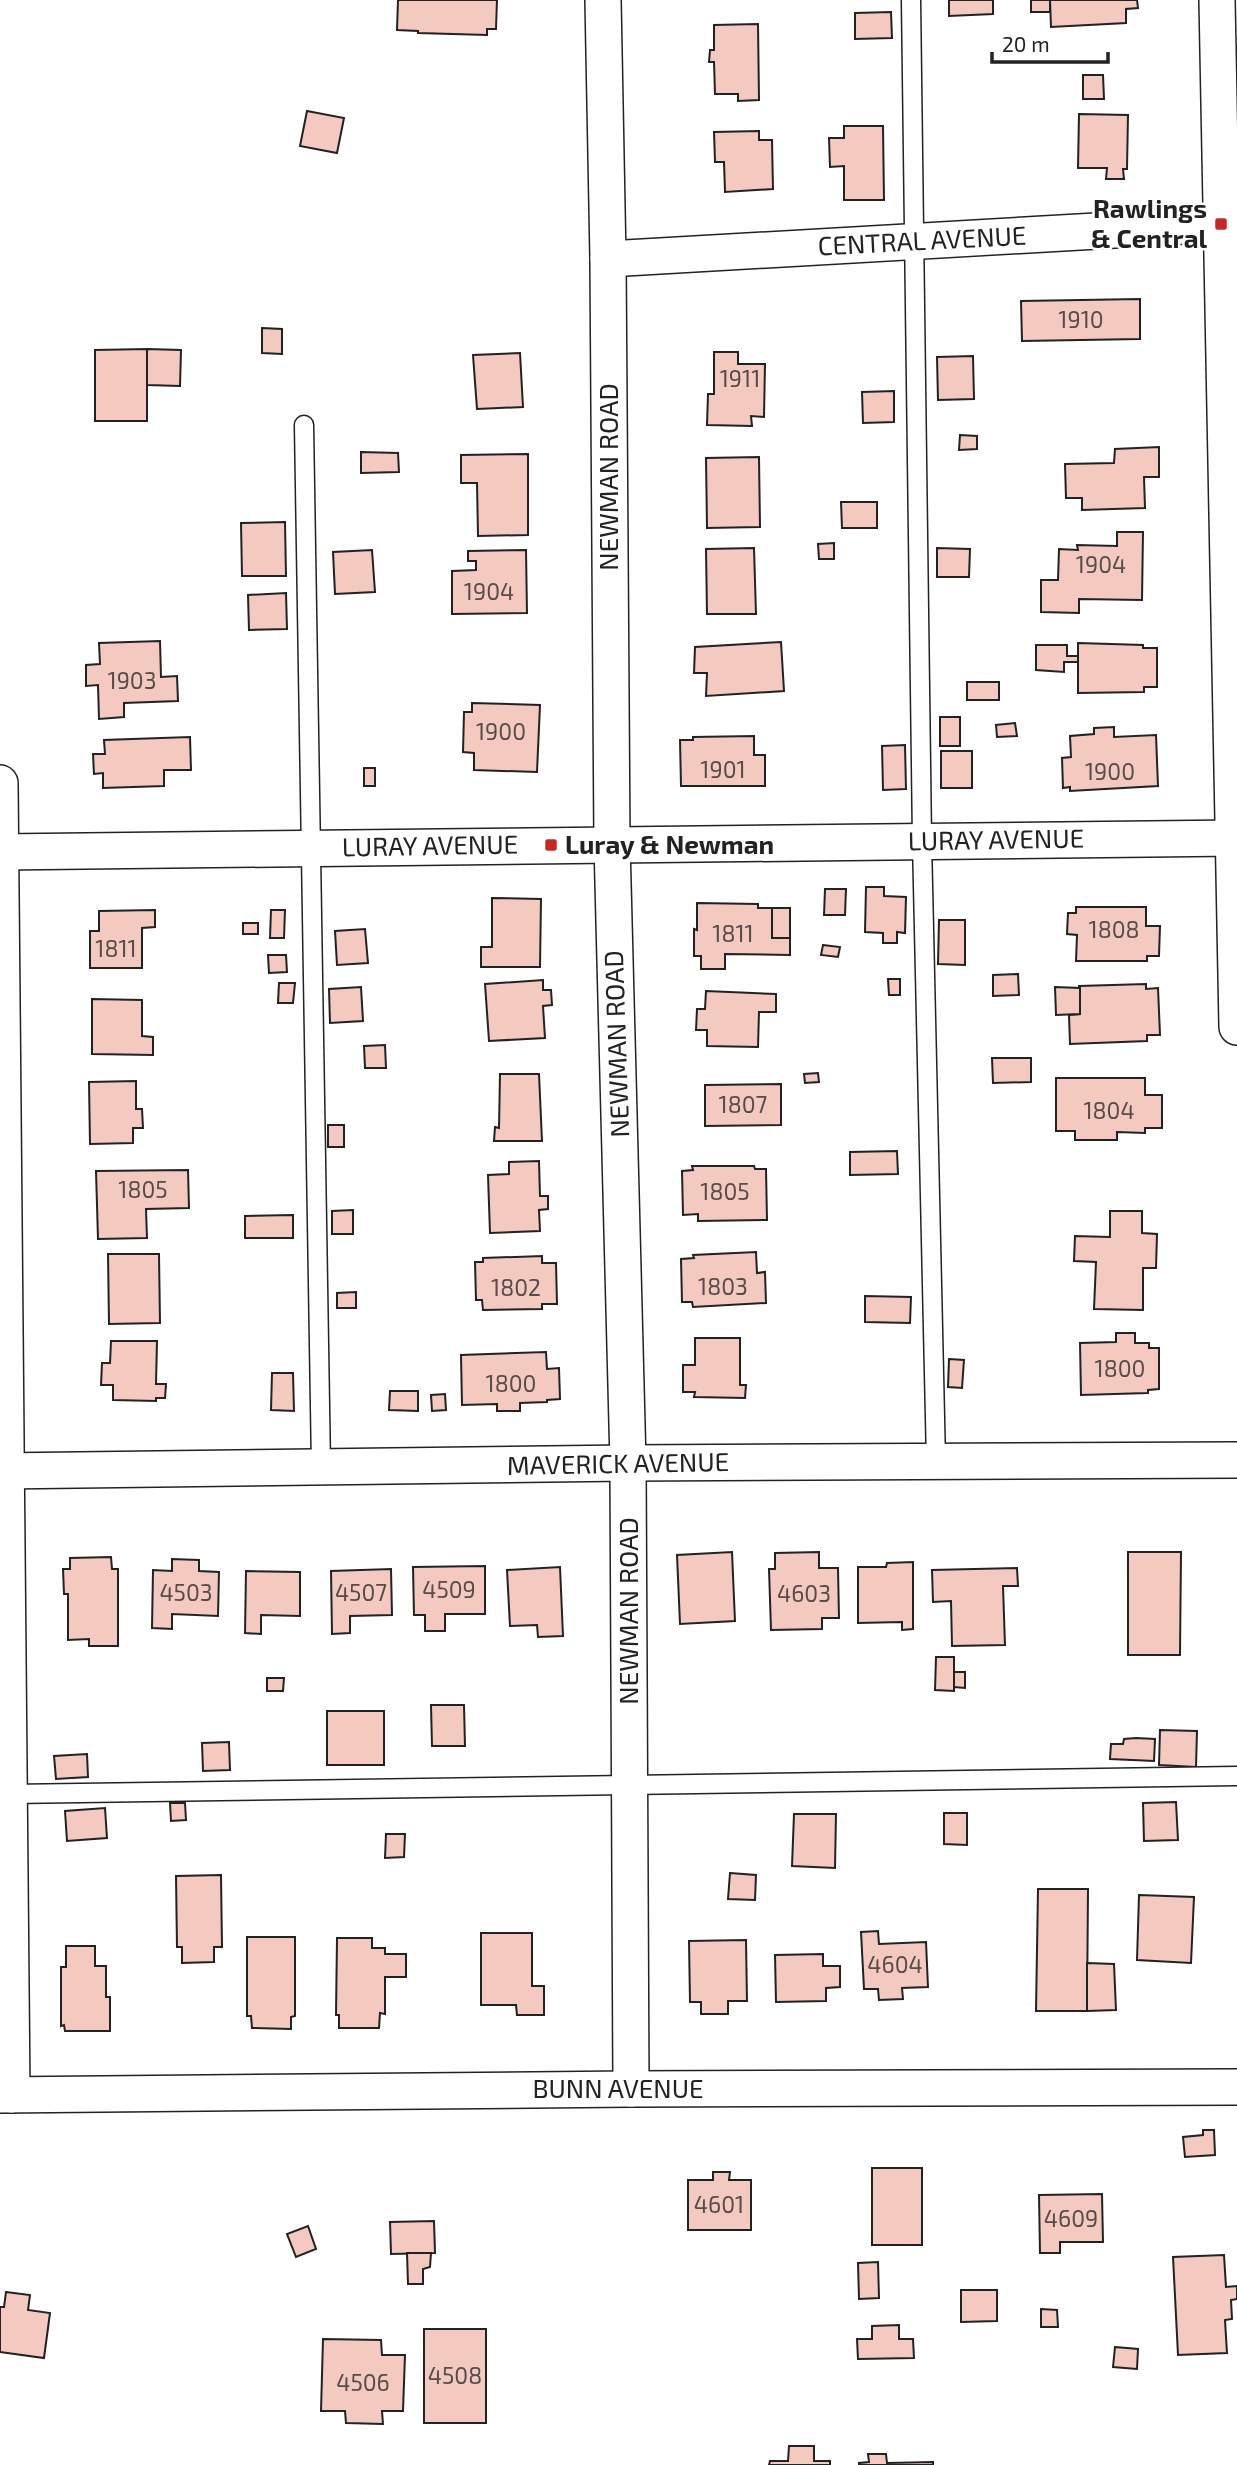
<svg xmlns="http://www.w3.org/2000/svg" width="1237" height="2465" font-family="'Exo 2',sans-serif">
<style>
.building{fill:#f3c9c0;stroke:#222;stroke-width:2}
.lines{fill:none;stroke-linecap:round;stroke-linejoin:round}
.lane-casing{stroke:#222;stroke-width:21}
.street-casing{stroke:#222;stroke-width:38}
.lane{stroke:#fff;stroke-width:18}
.street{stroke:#fff;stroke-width:35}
.poi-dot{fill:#c62828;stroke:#fff;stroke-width:2.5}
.labels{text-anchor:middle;stroke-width:5;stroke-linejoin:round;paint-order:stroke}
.number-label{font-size:23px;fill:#564c4a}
.poi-label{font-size:26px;font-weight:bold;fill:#222;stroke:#fff;text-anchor:end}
.street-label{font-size:26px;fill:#222;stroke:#fff}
</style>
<rect width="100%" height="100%" fill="#fff"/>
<g class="building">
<path d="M398,0H497L496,29H487V35L418,33V31L397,30Z"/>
<path d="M949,0H993V14L949,16Z"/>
<rect x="1031" y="0" width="19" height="12"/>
<path d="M1050,0H1137L1138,8L1126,9V23L1051,27Z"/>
<path d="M891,12L892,38L855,39V13Z"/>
<path d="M758,24L759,100L738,101V94H715L714,62H709L710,50H714V25Z"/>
<path d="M1083,75H1103L1104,99H1083Z"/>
<path d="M307,111L344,118L337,153L300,146Z"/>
<path d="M1079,114L1128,115L1127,169H1123L1124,179H1106L1107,168H1078Z"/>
<path d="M844,126H883L884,200H844V166L830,167L829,138H844Z"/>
<path d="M759,131V140H772L773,189L725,192L724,162H715L714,132Z"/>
<path d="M1140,299V339L1022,341L1021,301Z"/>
<path d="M262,328L282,329V354L262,353Z"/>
<path d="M147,349L181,350L180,386L147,385Z"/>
<path d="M147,349V421H95V350Z"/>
<path d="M714,352H738V364H765L764,417L751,416L752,426L707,425L708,394H714Z"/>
<path d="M520,353L523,407L477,409L473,355Z"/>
<path d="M973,356L974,399L938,400L937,357Z"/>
<path d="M894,391V422L863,423L862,392Z"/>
<path d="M960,435L977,436V449L959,450Z"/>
<path d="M1159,447V477H1144L1145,508L1082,510V498H1066L1065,464L1114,463L1115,449Z"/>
<path d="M361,452L398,453L399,472L361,473Z"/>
<path d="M528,454V535L478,536L477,483H461V455Z"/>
<path d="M759,457L760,527L707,528L706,458Z"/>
<path d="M841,502H877V528H842Z"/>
<path d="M285,522L286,576H242L241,523Z"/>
<path d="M1117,532H1143L1142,600L1079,599V613L1041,612V580H1058L1059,549L1078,550L1077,545L1117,546Z"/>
<path d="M834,543V559H819L818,544Z"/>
<path d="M754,548L756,614H707L706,549Z"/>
<path d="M937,548L970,549L969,577H937Z"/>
<path d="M372,550L375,592L335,594L333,552Z"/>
<path d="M526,550L527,613L452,614V571L476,570V561H468V551Z"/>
<path d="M286,593L287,629L249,630L248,595Z"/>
<path d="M160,641L161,677L177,676L178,701L124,703V717L99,719L98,685L86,686V665L100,664L99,643Z"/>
<path d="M781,642L784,691L706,696L707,673H694L695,647Z"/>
<path d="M1078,643L1143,645V648H1157V687H1144V692L1078,693Z"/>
<path d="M1036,645H1067V656H1078V662H1064V672L1036,670Z"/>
<rect x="967" y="682" width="32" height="18"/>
<path d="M472,703L540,705L537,772L474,770V753L463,752L464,712H472Z"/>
<rect x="940" y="717" width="20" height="29"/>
<path d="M1015,723L1017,736L997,737L996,725Z"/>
<path d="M1114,727V737L1156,735L1158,786L1070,791V787L1063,788L1062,758L1071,757L1070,736L1094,734V728Z"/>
<path d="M754,736V755H765V786H681L680,740H693V737Z"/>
<path d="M190,737L191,770H164V786L103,788V773L94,774L93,754H105L104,740Z"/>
<path d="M905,745L906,789L883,790L882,746Z"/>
<rect x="941" y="751" width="31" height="37"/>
<rect x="364" y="768" width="11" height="18"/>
<path d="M866,887H884V896L906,897L905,933L897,932V943H883V933L865,932Z"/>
<path d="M825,889H846L845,915H824Z"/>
<path d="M492,898L541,899L540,967H481V947H492Z"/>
<path d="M697,903L758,904V908H772V938H790V955L725,954V969H701V956H694V929L697,930Z"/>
<path d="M1076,907H1146V926H1160L1159,956H1147V961H1076L1077,935L1067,934L1068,913H1076Z"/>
<rect x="772" y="908" width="18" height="30"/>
<path d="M155,910V927L142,928V968H90V931H99V911Z"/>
<path d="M271,910H285L284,938H270Z"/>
<path d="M939,920H965V965L938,964Z"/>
<rect x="243" y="923" width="15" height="11"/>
<path d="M365,929L368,963L337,965L335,931Z"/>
<path d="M823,945L840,947L838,957L821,955Z"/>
<path d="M268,955H286L287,972L269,973Z"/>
<path d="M1018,974L1019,995L993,996V975Z"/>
<path d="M888,979H900V995H889Z"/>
<path d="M543,980V990H551L552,1005L543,1006L545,1038L489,1041L485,984Z"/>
<path d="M279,983H295L293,1003H278Z"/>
<path d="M1146,984V989L1158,988L1160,1035H1147V1041L1070,1044L1069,1015L1080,1014L1079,986Z"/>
<path d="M361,987L363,1021L330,1023L329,989Z"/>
<path d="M1055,987L1080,988V1014L1056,1015Z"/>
<path d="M706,991L776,994V1012H759L758,1047L707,1046V1030H696L697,1009H705Z"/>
<path d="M92,999L142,1000V1036L153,1037V1055L92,1054Z"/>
<path d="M385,1045L386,1068H365L364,1046Z"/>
<path d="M992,1058H1031V1082L993,1083Z"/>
<path d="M818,1073L819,1082L805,1083L804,1074Z"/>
<path d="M500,1074H539L542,1141H494L495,1127L499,1128Z"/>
<path d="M1056,1078H1145V1095H1162V1128H1145V1133L1117,1132V1140H1075V1131H1056Z"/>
<path d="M136,1081V1109H142L143,1128H133V1143L90,1144L89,1082Z"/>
<path d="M781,1084V1125L705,1126V1085Z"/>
<rect x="328" y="1125" width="16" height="22"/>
<path d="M897,1151L898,1174L850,1175V1152Z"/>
<path d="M539,1161L540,1196H548V1209L539,1210L540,1231L490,1233L488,1175L509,1174V1162Z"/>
<path d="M692,1166H754L755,1169H766L767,1220L698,1221V1214L683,1215L682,1171L693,1170Z"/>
<path d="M188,1170L189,1208L146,1209L147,1238L98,1239L96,1171Z"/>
<path d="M353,1210V1234H332V1211Z"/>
<path d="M1110,1211H1142V1233L1157,1234L1156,1268H1143V1310L1094,1309L1096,1262L1074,1261L1075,1236L1110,1237Z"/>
<path d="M293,1215V1238H245V1216Z"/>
<path d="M756,1252L757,1273L765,1272L766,1303L693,1307L692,1302H682L681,1259L694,1258L693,1255Z"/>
<path d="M108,1254H159L160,1323L109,1324Z"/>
<path d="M542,1256V1263H556L557,1304H542V1309L483,1310L482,1300H476L475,1262H483V1258Z"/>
<path d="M356,1292V1308H337V1293Z"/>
<path d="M865,1296L911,1297L910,1323L865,1322Z"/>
<path d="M1116,1333H1135V1343H1149V1348H1159V1389L1148,1390V1393L1081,1395L1080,1343L1116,1342Z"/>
<path d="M695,1338H740V1385H746L745,1398L694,1397L695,1392H683V1365H695Z"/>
<path d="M111,1341H157L156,1384H166L165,1398H156V1401L113,1400V1385H101L102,1363H110Z"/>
<path d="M546,1352L547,1369L559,1368L560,1399L547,1400V1402L520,1403V1411H497V1404L462,1405L461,1355Z"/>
<path d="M949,1359L964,1360L962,1388L948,1387Z"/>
<path d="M272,1373H293L294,1411L271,1410Z"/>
<path d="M390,1391H418V1411L389,1410Z"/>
<path d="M445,1394L446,1410L432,1411L431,1395Z"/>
<path d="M732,1552L735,1621L680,1624L677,1555Z"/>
<path d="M819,1552V1568H838L839,1618H822V1629L771,1630L769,1569H775V1553Z"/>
<path d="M1128,1552H1181L1180,1655H1128Z"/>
<path d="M111,1557L112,1569H118V1646H89V1639L68,1640V1594H64L63,1569H70V1558Z"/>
<path d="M172,1559L199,1560V1571L219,1572L218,1616L172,1614V1629L152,1628L153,1570L172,1571Z"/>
<path d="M913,1562V1629L902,1630V1622L858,1623V1567H886L887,1563Z"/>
<path d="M485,1566V1614H445V1631H425V1615H414L413,1567Z"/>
<path d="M560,1567L563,1636L538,1637L537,1625L510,1626L507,1570Z"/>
<path d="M1017,1568L1018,1586H1003L1005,1645L952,1646L951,1601L933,1602L932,1570Z"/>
<path d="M391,1569L392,1615L350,1616V1633L332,1634L331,1571Z"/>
<path d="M246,1571L300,1572V1616L261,1615V1634L245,1633Z"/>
<path d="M936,1657H954V1691L935,1690Z"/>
<path d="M954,1672H965V1688L954,1687Z"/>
<path d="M267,1678H284L283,1691H267Z"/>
<path d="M431,1705H464L465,1746H432Z"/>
<rect x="327" y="1711" width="57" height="54"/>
<path d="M1160,1730L1197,1731L1196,1767L1159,1765Z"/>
<path d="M1136,1738L1155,1739L1154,1761L1110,1759L1111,1744H1123L1124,1739Z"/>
<path d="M229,1742L230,1770L203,1771L202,1743Z"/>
<path d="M87,1754L88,1777L56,1779L54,1756Z"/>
<path d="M1176,1802L1178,1840L1144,1841L1143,1803Z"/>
<path d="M170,1803H185L186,1820L171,1821Z"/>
<path d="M105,1808L107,1838L67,1841L65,1811Z"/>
<path d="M944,1813H967V1845L944,1844Z"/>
<path d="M794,1814H836L835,1868L792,1866Z"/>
<path d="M386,1834H405L404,1857L385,1858Z"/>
<path d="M730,1873L756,1875L755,1900L728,1899Z"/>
<path d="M221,1875L222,1947H214V1962L182,1963V1947H177L176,1876Z"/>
<path d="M1038,1889H1088L1087,2011H1036Z"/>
<path d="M1139,1895L1194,1897L1191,1963L1137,1960Z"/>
<path d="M878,1931L879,1944L926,1942L928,1987L902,1988L903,1999L879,2000L878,1989H864L861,1932Z"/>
<path d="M481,1933H532V1986H544V2015H517L516,2005H481Z"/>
<path d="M247,1937H295V2016L291,2017V2029L252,2028L251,2016H247Z"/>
<path d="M337,1938H372V1948H385V1954H406V1977H385V2014L380,2013L379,2028H339V2015H336Z"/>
<path d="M746,1940L747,2001H728V2014H701V2002H690L689,1941Z"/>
<path d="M66,1946H95V1966H106V1997H110V2031H65L64,2025L61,2026V1967H66Z"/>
<path d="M823,1954V1966H840V1987L826,1988V2001L776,2002L775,1955Z"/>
<path d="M1087,1963L1114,1964L1116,2010L1087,2011Z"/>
<path d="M1203,2130H1214L1215,2155L1185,2157L1183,2137L1203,2135Z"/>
<rect x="872" y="2168" width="50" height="77"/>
<path d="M713,2172H730L729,2180H751V2230H688V2180H713Z"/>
<path d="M1102,2194L1103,2242H1060V2253H1040L1039,2195Z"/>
<path d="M434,2221L435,2253L391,2254L390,2222Z"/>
<path d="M308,2226L316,2249L296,2257L287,2234Z"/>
<path d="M407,2253H431L430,2267L423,2269V2284H408Z"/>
<path d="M1224,2255L1226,2287L1237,2286V2299L1231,2300L1232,2319L1225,2320L1227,2353L1178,2355L1173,2257Z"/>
<path d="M878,2262L879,2298L859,2299L858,2263Z"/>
<path d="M961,2290H997V2321L961,2322Z"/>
<path d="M6,2292L30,2295L28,2310L50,2313L44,2358L0,2352V2307H4Z"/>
<path d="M1041,2309L1057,2310L1058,2327H1041Z"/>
<path d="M899,2325V2339H913L914,2358L858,2359L857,2339H872V2326Z"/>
<rect x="424" y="2329" width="62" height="94"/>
<path d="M323,2339L381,2340L382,2355H405L403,2411H382L383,2424L346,2423L345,2411H321Z"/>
<path d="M1115,2347L1138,2349L1137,2369L1113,2367Z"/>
<path d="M789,2446H814V2461H830V2465H769L770,2461H788Z"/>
<path d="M868,2454H886L887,2463L933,2462V2465H859V2463L869,2462Z"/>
</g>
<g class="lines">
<g class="lane-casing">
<g id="lane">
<path d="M911,0L922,841L936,1462"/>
<path d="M304,425L321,1467"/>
<path d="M10,1794L1237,1776"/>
</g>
</g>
<g class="street-casing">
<g id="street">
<path d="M603,0L608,259L612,844L628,1463L631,2089"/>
<path d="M1217,0L1237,1027"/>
<path d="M608,259L1237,223"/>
<path d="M0,783L12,2095"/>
<path d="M0,852L1237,838"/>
<path d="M0,1471L628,1463L1237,1460"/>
<path d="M0,2095L631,2089L1237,2087"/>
</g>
</g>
<use href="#lane" class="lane"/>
<use href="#street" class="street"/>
</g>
<g class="poi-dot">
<rect x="1214" y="217" width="14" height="14" rx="3.5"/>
<rect x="544" y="838" width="14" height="14" rx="3.5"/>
</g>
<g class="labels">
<g class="number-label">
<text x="1081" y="328">1910</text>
<text x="740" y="387">1911</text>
<text x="1101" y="573">1904</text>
<text x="489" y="600">1904</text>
<text x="132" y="689">1903</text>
<text x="501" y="740">1900</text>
<text x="723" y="778">1901</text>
<text x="1110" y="780">1900</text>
<text x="1114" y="938">1808</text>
<text x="733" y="942">1811</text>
<text x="116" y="957">1811</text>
<text x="743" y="1113">1807</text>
<text x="1109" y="1119">1804</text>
<text x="143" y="1198">1805</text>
<text x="725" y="1200">1805</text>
<text x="723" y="1295">1803</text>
<text x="516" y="1296">1802</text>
<text x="1120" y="1377">1800</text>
<text x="511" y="1392">1800</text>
<text x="449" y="1598">4509</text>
<text x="186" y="1601">4503</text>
<text x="361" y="1601">4507</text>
<text x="804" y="1602">4603</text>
<text x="895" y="1973">4604</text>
<text x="719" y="2213">4601</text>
<text x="1071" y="2227">4609</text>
<text x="455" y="2384">4508</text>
<text x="363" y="2391">4506</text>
</g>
<g class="poi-label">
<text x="1207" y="218">Rawlings<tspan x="1207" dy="30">&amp; Central</tspan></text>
<text x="565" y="854" text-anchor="start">Luray &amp; Newman</text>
</g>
<g class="street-label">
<text transform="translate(922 241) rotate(-3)" y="9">CENTRAL AVENUE</text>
<text transform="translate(609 477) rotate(-90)" y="9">NEWMAN ROAD</text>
<text transform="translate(996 840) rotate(-1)" y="9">LURAY AVENUE</text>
<text transform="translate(430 846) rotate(-1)" y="9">LURAY AVENUE</text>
<text transform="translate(617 1044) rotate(-92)" y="9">NEWMAN ROAD</text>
<text transform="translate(618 1464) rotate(-1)" y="9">MAVERICK AVENUE</text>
<text transform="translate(629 1611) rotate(-90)" y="9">NEWMAN ROAD</text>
<text x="618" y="2098">BUNN AVENUE</text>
</g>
</g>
<path d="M992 52v10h116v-10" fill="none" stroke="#222222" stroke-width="3.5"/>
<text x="1002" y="52" font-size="21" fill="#222222" stroke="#ffffff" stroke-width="5" paint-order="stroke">20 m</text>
</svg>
